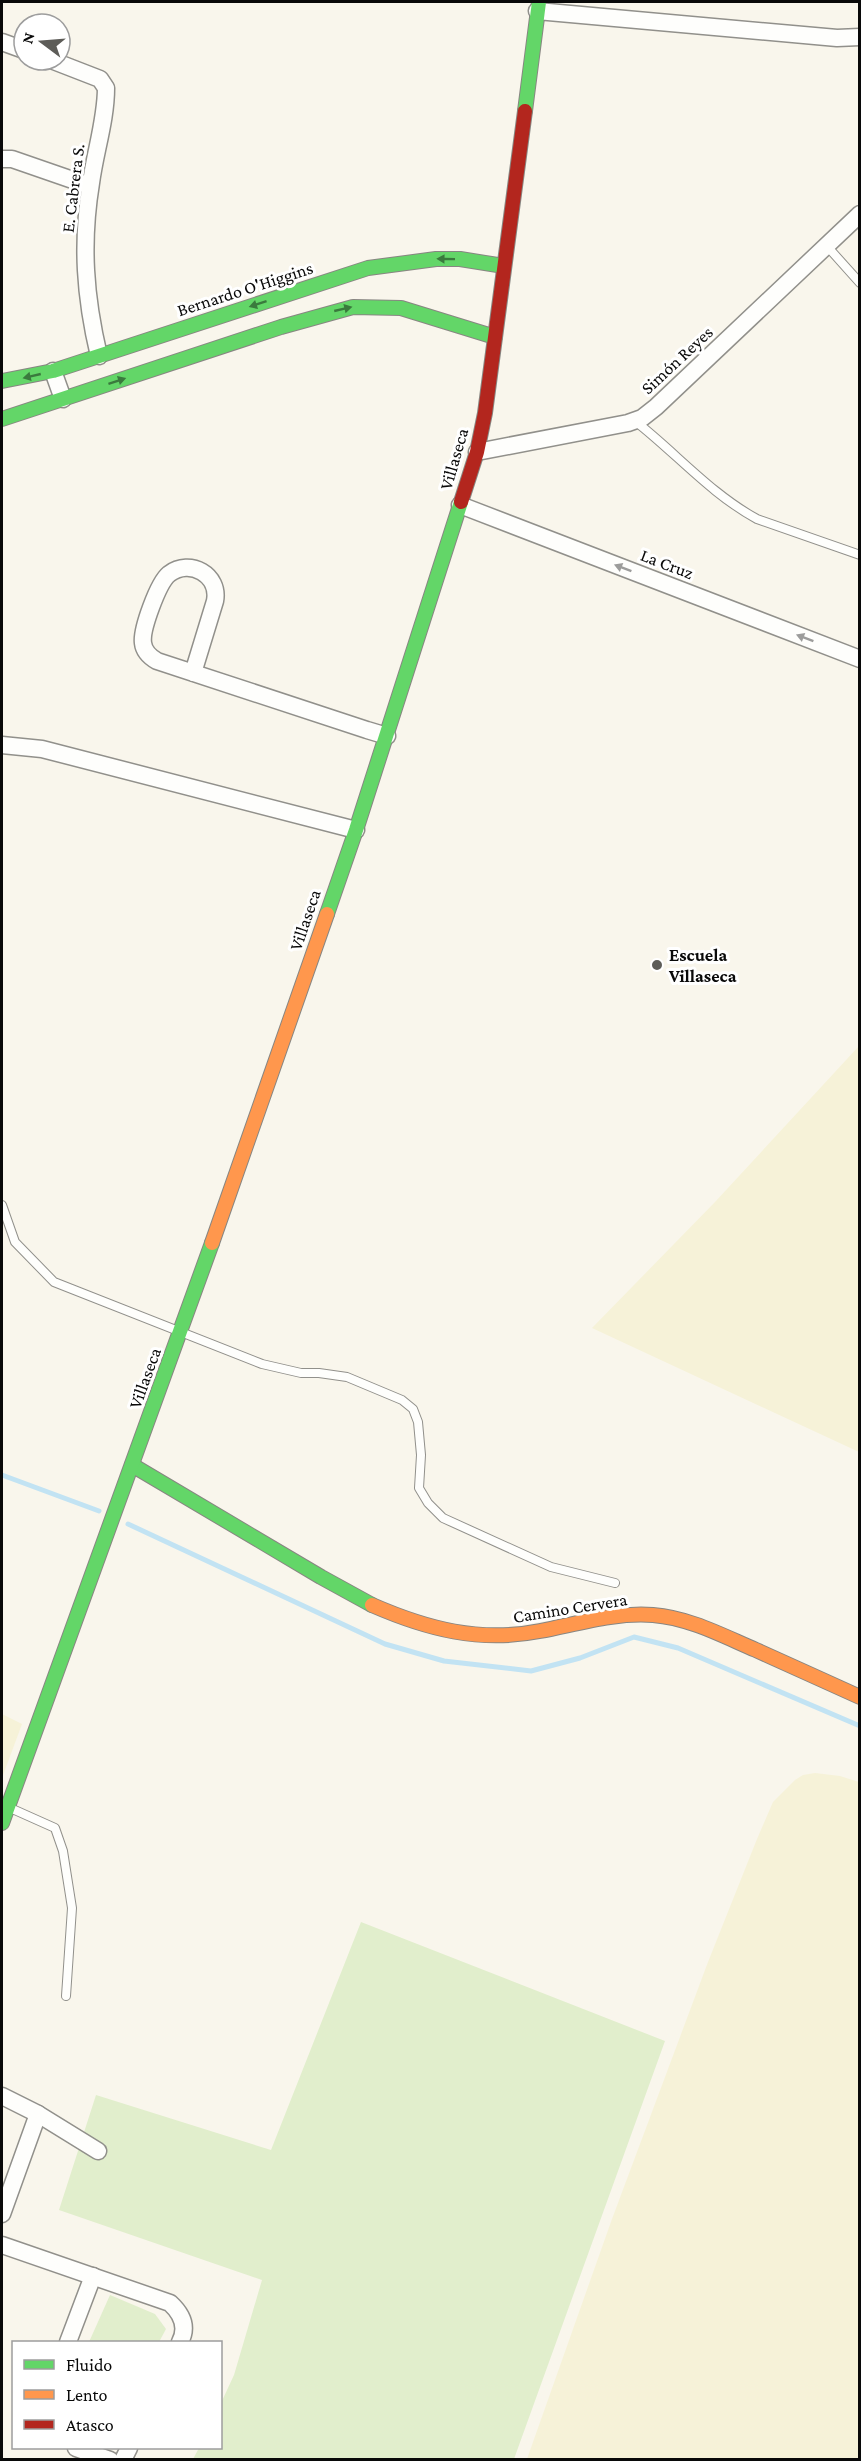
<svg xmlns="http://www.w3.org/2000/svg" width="861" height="2461" font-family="'Crimson Pro',serif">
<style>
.farmland{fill:#f6f2d8}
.green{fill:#e1eecc}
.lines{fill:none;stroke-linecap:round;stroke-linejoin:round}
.stream{stroke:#c2e3f3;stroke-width:5}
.lane-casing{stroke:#91908b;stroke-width:10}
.street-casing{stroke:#91908b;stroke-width:19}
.fast-casing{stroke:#888682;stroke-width:16}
.slow-casing{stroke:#888682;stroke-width:16}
.jam-casing{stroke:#888682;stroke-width:16}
.lane{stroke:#fefefc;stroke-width:8}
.street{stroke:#fefefc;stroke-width:16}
.fast{stroke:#63d668;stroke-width:14}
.slow{stroke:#ff974d;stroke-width:14}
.jam{stroke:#b3261e;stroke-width:14}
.oneway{fill:#3a7a3d}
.oneway2{fill:#9c9c9b}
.poi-dot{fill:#5d5c58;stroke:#fff;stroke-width:2}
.labels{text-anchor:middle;stroke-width:6;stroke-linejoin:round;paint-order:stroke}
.street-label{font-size:18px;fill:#090909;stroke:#fff}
.poi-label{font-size:18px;font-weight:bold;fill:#090909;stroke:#fff;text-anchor:start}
</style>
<rect width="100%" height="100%" fill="#f9f6ec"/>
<g class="farmland">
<path d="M859,1046V1452L592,1328L715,1202Z"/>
<path d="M2,1714L22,1724L2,1778Z"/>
<path d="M815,1773L840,1776L859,1782V2459H527L612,2219L708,1962L757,1839L773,1802L795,1780L803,1775Z"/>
</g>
<g class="green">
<path d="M361,1922L665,2041L514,2459H193L199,2448H220L221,2403L234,2375L262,2280L59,2210L96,2095L271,2150Z"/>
<path d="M110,2295L155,2314L166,2329L159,2342H89Z"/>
</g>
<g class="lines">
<g class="stream">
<path d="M2,1475L99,1511"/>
<path d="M128,1524L385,1644L444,1661L531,1671L580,1658L634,1637L678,1648L860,1726"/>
</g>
<g class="lane-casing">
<g id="lane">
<path d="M826,245L860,283"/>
<path d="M635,421C676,453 711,494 757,519L860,555"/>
<path d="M2,1205L15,1242L54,1282L262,1364L301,1373H319L347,1377L402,1400L413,1409L418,1422L421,1455L419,1488L428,1503L443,1518L551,1567L615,1583"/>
<path d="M8,1807L55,1828L63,1851L72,1908L66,1996"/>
</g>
</g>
<g class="street-casing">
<g id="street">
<path d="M537,11L837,38L860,37"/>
<path d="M2,42L24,50"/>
<path d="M51,60L100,79L106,88C106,120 95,152 91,183C81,244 85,297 99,356"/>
<path d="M2,159H12L90,186"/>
<path d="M53,371L63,399"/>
<path d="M477,452L628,423L642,418L656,407L860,214"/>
<path d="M460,505L860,659"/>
<path d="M193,673L215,601C220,575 190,558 169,574C158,583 141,630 143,643C144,652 150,657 157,661L367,730L387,736"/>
<path d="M2,745L42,749L356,830"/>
<path d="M2,2096L38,2114L98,2151"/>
<path d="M2,2214L38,2114"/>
<path d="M2,2245L170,2303C182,2314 188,2327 180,2342"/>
<path d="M68,2342L93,2276"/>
<path d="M76,2448L110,2460"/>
<path d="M123,2460L129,2448"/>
</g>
</g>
<g class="fast-casing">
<g id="fast">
<path d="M525,111L539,2"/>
<path d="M2,381L53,371L368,268L436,259H460L504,266"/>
<path d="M2,419L281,327L353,307L401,308L495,337"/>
<path d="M327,914L356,830L461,502"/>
<path d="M132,1465L321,1577L372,1605"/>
<path d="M2,1823L212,1243"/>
</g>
</g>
<g class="slow-casing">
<g id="slow">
<path d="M212,1243L327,914"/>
<path d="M372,1605C427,1629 480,1643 540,1631C577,1624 615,1612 653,1615C690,1618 723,1636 756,1650C791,1666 825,1681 860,1697"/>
</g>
</g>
<g class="jam-casing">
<path id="jam" d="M461,502L477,452L485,413L525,111"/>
</g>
<use href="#lane" class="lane"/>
<use href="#street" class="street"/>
<use href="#fast" class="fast"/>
<use href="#slow" class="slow"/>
<use href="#jam" class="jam"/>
</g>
<defs><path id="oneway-solid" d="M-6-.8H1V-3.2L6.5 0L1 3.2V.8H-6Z" transform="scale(1.5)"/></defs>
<g class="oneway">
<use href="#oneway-solid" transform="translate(446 259) rotate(-179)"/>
<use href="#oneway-solid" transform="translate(258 304) rotate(162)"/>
<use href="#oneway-solid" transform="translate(343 309) rotate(-13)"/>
<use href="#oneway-solid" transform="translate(32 376) rotate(167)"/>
<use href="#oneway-solid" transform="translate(117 381) rotate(-18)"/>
</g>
<g class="oneway2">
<use href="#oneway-solid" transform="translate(623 568) rotate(-159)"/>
<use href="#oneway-solid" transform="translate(805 638) rotate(-159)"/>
</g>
<circle class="poi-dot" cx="657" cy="965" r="6"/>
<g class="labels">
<g class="street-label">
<text transform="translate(73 188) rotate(-83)" y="6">E. Cabrera S.</text>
<text transform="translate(245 289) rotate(-18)" y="6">Bernardo O'Higgins</text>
<text transform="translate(677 360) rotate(-43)" y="6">Simón Reyes</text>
<text transform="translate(454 459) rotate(-74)" y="6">Villaseca</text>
<text transform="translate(667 564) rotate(21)" y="6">La Cruz</text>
<text transform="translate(305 920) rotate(-71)" y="6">Villaseca</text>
<text transform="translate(145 1378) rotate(-70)" y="6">Villaseca</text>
<text transform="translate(570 1608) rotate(-9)" y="6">Camino Cervera</text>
</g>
<g class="poi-label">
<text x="669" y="961">Escuela<tspan x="669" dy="21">Villaseca</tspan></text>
</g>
</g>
<rect width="861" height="2461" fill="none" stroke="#090909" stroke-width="6"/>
<rect x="12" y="2341" width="210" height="108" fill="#ffffff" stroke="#9d9d9d" stroke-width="1.5"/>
<rect x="24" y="2360" width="30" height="9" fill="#63d668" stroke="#9d9d9d" stroke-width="1.5"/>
<text x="66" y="2371" font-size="18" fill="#090909">Fluido</text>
<rect x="24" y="2390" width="30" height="9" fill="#ff974d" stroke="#9d9d9d" stroke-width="1.5"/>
<text x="66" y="2401" font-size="18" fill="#090909">Lento</text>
<rect x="24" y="2420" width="30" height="9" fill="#b3261e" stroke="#9d9d9d" stroke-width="1.5"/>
<text x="66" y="2431" font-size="18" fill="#090909">Atasco</text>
<g transform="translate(42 42) rotate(286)"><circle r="28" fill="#ffffff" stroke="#9d9d9d" stroke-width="1.5"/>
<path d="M0-4.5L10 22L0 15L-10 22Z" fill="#5d5c58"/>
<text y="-9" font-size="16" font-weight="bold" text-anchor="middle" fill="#090909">N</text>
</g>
</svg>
